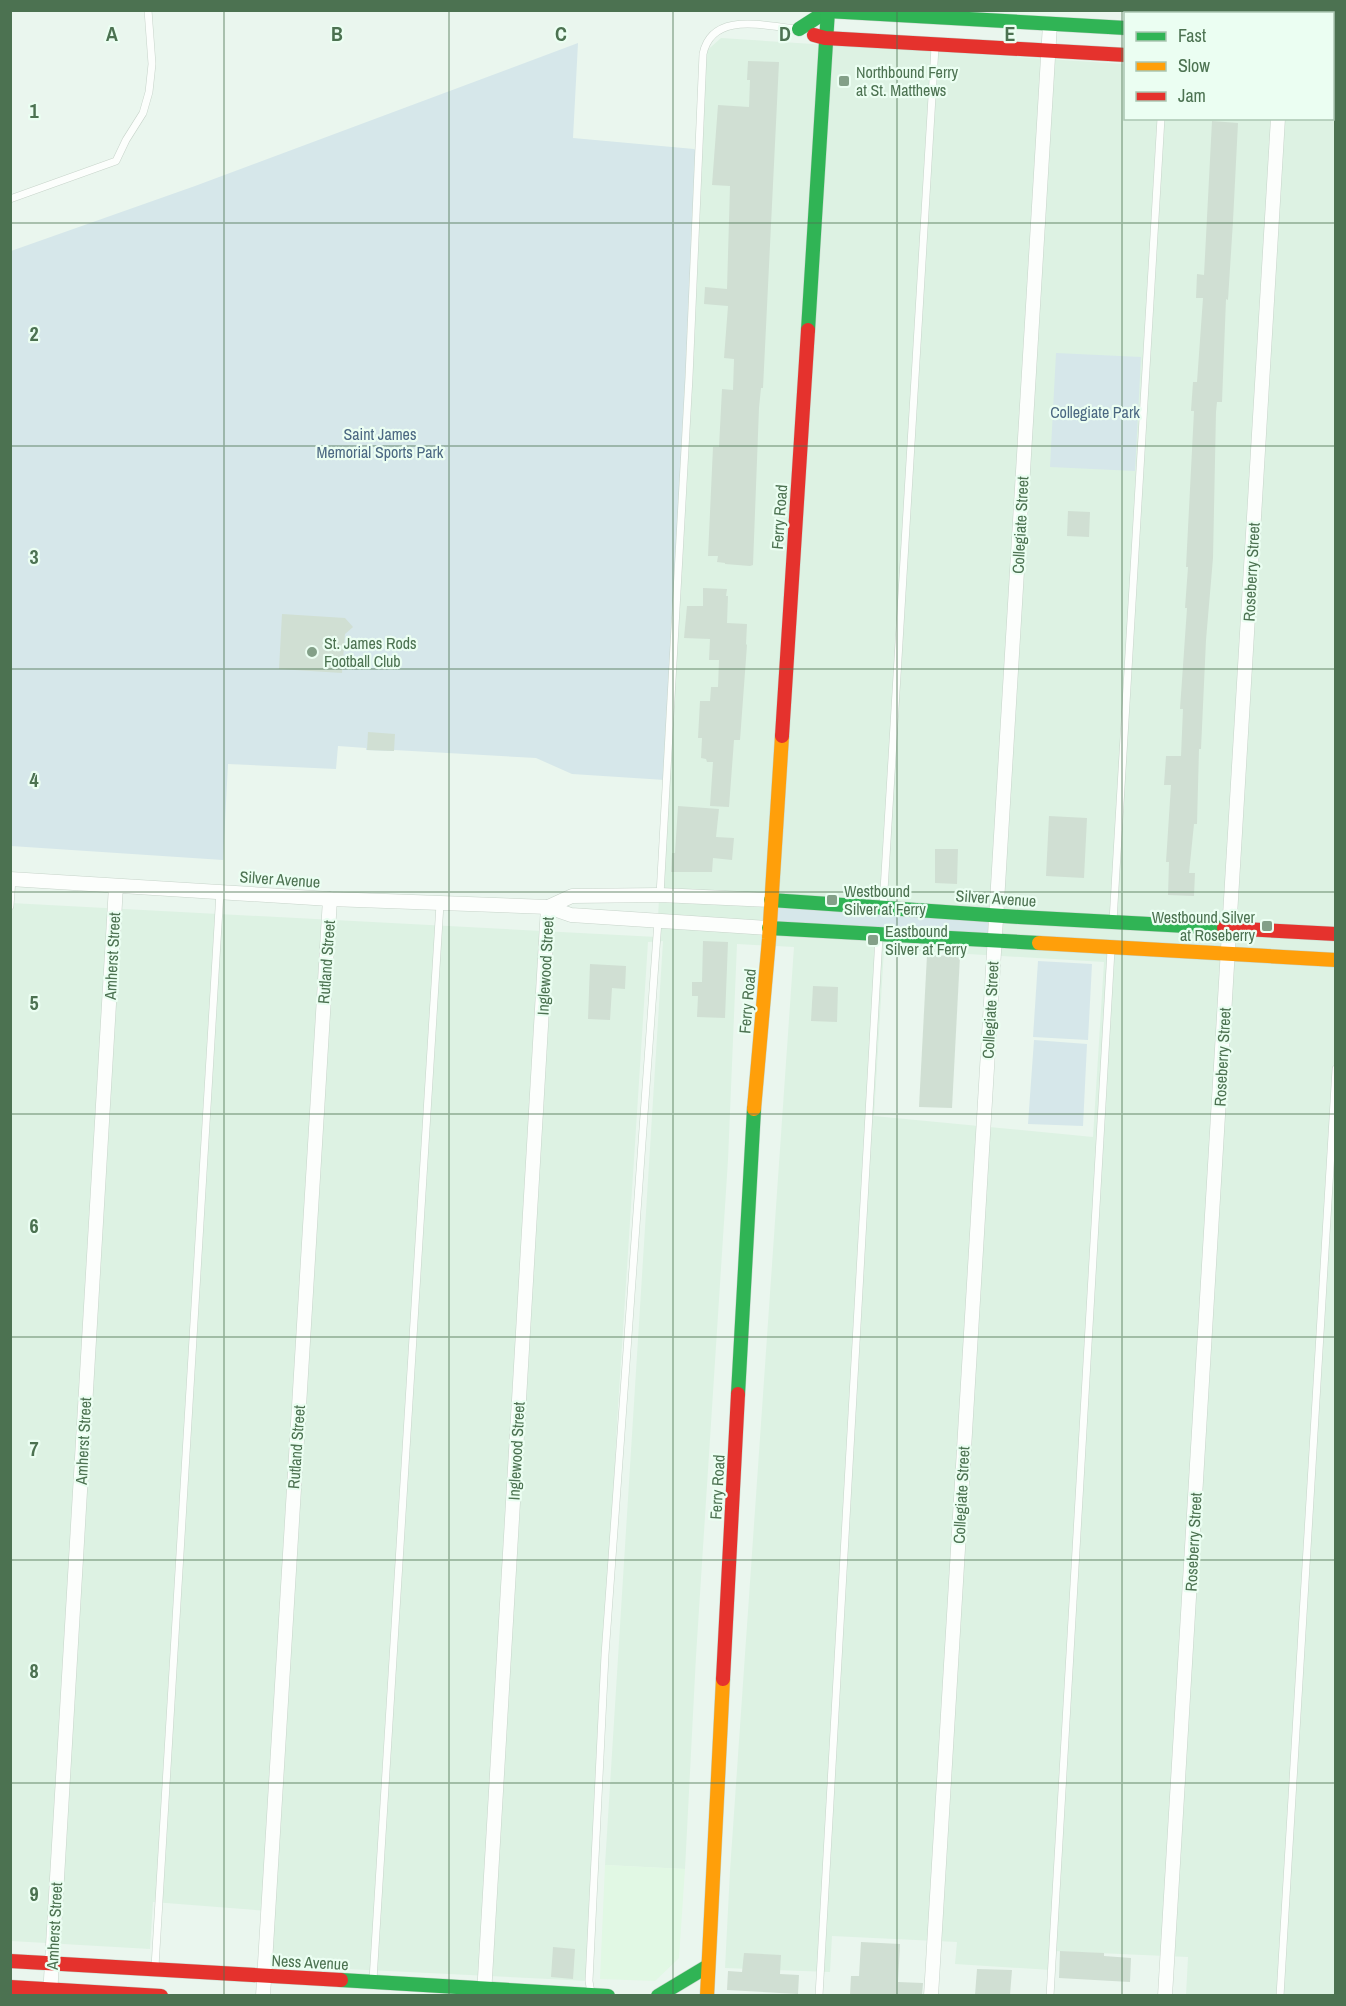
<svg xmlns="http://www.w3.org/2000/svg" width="1346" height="2006" font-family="'Archivo Narrow',sans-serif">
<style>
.residential{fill:#ddf2e3;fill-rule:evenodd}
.commercial{fill:#e1f8e4}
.green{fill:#d6e7ea}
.building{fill:#d0dfd3}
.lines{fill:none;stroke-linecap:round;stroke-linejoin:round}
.lane-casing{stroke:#c7d4ca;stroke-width:8}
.street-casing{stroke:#c7d4ca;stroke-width:15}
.fast-casing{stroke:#c6d5ca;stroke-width:15}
.slow-casing{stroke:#c6d5ca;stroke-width:15}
.jam-casing{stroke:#c6d5ca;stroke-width:15}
.lane{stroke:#fcfefc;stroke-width:7}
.street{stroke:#fcfefc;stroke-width:14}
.fast{stroke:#30b455;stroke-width:14}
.slow{stroke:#ff9f0a;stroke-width:14}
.jam{stroke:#e5322d;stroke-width:14}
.grid{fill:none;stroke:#4c7251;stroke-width:1.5;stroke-opacity:0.55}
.poi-dot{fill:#83a088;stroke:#ebfef2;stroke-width:2}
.labels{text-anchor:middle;stroke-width:4.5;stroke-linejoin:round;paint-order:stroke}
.poi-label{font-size:16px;fill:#4c7251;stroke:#ebfef2;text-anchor:start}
.park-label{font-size:16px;fill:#4b6882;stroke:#ebfef2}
.street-label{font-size:16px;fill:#4c7251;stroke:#ebfef2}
.grid-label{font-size:20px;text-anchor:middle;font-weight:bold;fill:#4c7251;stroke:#ebfef2;stroke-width:4.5;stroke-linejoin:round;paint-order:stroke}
</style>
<rect width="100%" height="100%" fill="#eaf6ee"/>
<path class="residential" d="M721,38L1125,64L1126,118H1332L1333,77H1335V1995H1186L1188,1957L1053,1951L1051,1970L955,1964L957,1942L832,1936L830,1972L725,1968L730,1871L794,947L737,944L728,1160L696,1656L685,1869L605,1865L663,941L648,942L617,1423L589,1981L265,1965L268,1911L153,1902L150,1949L11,1941V903L657,937L703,54ZM884,949L1104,962L1093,1137L874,1116Z"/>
<path class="commercial" d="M605,1865L685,1869L679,1958L655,1981L600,1979Z"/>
<g class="green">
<path d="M578,43L573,138L694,149L699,153L665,780L572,774L536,758L394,750V751L366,750V748L338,746L336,769L228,764L223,860L11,846V251L195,186Z"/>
<path d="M1056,353L1141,357L1135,471L1050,467Z"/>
<path d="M771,900L996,915L995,941L769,928Z"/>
<path d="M1038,961L1092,964L1088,1040L1033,1037Z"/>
<path d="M1034,1040L1087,1044L1083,1126L1028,1124Z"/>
</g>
<g class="building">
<path d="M748,61L779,62L763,388H761L759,408L753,565L750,566L725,564V563L717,562L718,556H708L713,447H719L722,389L733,390L734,359L724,358L728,306L704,304L705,287L727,289L730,186L712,185L718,105L749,107L750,80H747Z"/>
<path d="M1212,121L1238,123L1233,221L1228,300L1226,299L1222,402H1217L1216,412L1213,558L1206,640L1201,749H1199L1197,824H1194L1189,873H1195L1194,896L1168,895L1169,862H1166L1171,785H1164L1166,756H1181L1183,709H1180L1187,608H1185L1188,567H1186L1194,411H1191L1193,382H1197L1203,298H1196L1197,274L1204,275Z"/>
<path d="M1068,511L1090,512L1089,537L1067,536Z"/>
<path d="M703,588L727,589L726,596H728L727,623L747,624L746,644L747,645L740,740H734L729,807L710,806L713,762H707L706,759L701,758L702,738H698L700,701H710L711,687H718L719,660H709L710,639L684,638L687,606H703Z"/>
<path d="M282,614L345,618L353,627L345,634L342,673L279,669Z"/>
<path d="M368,732L395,734L394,751L367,750Z"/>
<path d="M678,806L719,809L716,837L734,838L732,860L713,858L712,872H671L672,853H675Z"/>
<path d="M1049,816L1087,818L1084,878L1046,876Z"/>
<path d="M935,849H958L957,884L935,883Z"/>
<path d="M703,941L728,942L725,1018L697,1017L698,996H692V982H702Z"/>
<path d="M927,955L960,956L952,1108L919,1107Z"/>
<path d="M590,964L626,966L625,989L612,988L610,1020L588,1019Z"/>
<path d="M813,986L838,987L837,1022L811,1021Z"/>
<path d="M861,1942L900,1944L898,1982L923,1983L922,1995H850L851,1976H859Z"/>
<path d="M553,1947L575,1949L573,1979L551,1977Z"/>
<path d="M1060,1951L1104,1953V1956L1131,1958L1130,1982L1059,1978Z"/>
<path d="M744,1953L781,1955L780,1974L799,1975L798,1994L727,1990L728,1971L742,1972Z"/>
<path d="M977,1969L1012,1970L1010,1995H975Z"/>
</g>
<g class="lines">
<g class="lane-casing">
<g id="lane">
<path d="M10,199L116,161L126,140L143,113L149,92L152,64L148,10"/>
<path d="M660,895L689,377L703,54C712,11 764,26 796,29"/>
<path d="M10,906L12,879"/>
<path d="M883,907L935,47"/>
<path d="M1113,921L1161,118"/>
<path d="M155,1967L220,892"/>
<path d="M373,1980L440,904"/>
<path d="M591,1993L589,1981L605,1655L658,921"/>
<path d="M819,1996L879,937"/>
<path d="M1050,1996L1111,950"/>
<path d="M1280,1996L1336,1069"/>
</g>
</g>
<g class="street-casing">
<g id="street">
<path d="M1279,14V10"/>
<path d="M10,879L330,899L548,907L571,915L769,928"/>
<path d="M548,907L572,896L660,895L771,900"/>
<path d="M484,1995L548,907"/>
<path d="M50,1996L116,886"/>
<path d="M263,1996L330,899"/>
<path d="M931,1996L1050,24"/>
<path d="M1165,1996L1278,118"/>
</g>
</g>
<g class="fast-casing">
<g id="fast">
<path d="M799,29L827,11L1126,28"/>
<path d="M1332,40L1336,41"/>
<path d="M1332,67L1336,68"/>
<path d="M808,330L828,10"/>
<path d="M771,900L1019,917L1224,928"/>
<path d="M769,928L1039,943"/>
<path d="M738,1394L754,1109"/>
<path d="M341,1980L608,1996"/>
<path d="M658,1996L708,1966"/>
</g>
</g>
<g class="slow-casing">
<g id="slow">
<path d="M1039,943L1336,960"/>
<path d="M754,1109L769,939L782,736"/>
<path d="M707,1996L723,1679"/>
</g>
</g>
<g class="jam-casing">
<g id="jam">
<path d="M814,35L825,38L1126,55"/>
<path d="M782,736L808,330"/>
<path d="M1224,928L1336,934"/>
<path d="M723,1679L738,1394"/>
<path d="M10,1961L341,1980"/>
<path d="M10,1987L161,1996"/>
</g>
</g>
<use href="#lane" class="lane"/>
<use href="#street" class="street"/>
<use href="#fast" class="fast"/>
<use href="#slow" class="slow"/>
<use href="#jam" class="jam"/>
</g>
<path class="grid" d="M224,10V1996M449,10V1996M673,10V1996M897,10V1996M1122,10V1996M10,223H1336M10,446H1336M10,669H1336M10,892H1336M10,1114H1336M10,1337H1336M10,1560H1336M10,1783H1336"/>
<g class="poi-dot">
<rect x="838" y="75" width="12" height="12" rx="3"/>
<circle cx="312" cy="652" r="6"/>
<rect x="826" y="894" width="12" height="12" rx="3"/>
<rect x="1261" y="920" width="12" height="12" rx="3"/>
<rect x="867" y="934" width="12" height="12" rx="3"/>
</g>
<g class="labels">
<g class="poi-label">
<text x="856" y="78">Northbound Ferry<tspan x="856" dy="18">at St. Matthews</tspan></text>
<text x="324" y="649">St. James Rods<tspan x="324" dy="18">Football Club</tspan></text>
<text x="844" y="897">Westbound<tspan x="844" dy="18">Silver at Ferry</tspan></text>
<text x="1255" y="923" text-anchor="end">Westbound Silver<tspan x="1255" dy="18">at Roseberry</tspan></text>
<text x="885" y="937">Eastbound<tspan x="885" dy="18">Silver at Ferry</tspan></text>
</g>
<g class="park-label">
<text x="1095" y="418">Collegiate Park</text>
<text x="380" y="440">Saint James<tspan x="380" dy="18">Memorial Sports Park</tspan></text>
</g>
<g class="street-label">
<text transform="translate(779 517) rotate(-86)" y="6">Ferry Road</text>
<text transform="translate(1020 525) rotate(-87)" y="6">Collegiate Street</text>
<text transform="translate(1251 572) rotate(-87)" y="6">Roseberry Street</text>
<text transform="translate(280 879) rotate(4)" y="6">Silver Avenue</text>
<text transform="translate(996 898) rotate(4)" y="6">Silver Avenue</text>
<text transform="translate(112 956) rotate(-87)" y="6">Amherst Street</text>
<text transform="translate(326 962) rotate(-86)" y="6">Rutland Street</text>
<text transform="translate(545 966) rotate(-87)" y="6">Inglewood Street</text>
<text transform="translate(747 1001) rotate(-85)" y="6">Ferry Road</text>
<text transform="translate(990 1010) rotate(-87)" y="6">Collegiate Street</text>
<text transform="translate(1222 1057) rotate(-87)" y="6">Roseberry Street</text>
<text transform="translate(83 1441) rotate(-87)" y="6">Amherst Street</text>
<text transform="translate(296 1447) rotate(-86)" y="6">Rutland Street</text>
<text transform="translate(516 1451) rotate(-87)" y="6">Inglewood Street</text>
<text transform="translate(717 1487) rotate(-87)" y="6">Ferry Road</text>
<text transform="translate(961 1495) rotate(-87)" y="6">Collegiate Street</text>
<text transform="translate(1193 1542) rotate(-87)" y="6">Roseberry Street</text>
<text transform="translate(54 1926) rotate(-87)" y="6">Amherst Street</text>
<text transform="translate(310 1962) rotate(3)" y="6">Ness Avenue</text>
</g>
</g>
<g class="grid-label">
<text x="112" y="41">A</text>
<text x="337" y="41">B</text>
<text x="561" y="41">C</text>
<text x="785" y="41">D</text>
<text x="1010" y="41">E</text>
<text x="34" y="118">1</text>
<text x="34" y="341">2</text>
<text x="34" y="564">3</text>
<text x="34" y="787">4</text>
<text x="34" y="1010">5</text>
<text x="34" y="1233">6</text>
<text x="34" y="1456">7</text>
<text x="34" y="1678">8</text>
<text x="34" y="1901">9</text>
</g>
<rect width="1346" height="2006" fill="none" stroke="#4c7251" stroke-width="24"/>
<rect x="1124" y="12" width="210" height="108" fill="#ebfef2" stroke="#abc6b2" stroke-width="1.5"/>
<rect x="1136" y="32" width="30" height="9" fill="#30b455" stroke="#abc6b2" stroke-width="1.5"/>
<text x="1178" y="42" font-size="18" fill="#4c7251">Fast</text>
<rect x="1136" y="62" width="30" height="9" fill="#ff9f0a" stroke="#abc6b2" stroke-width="1.5"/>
<text x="1178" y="72" font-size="18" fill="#4c7251">Slow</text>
<rect x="1136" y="92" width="30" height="9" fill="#e5322d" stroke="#abc6b2" stroke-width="1.5"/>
<text x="1178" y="102" font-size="18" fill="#4c7251">Jam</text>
</svg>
